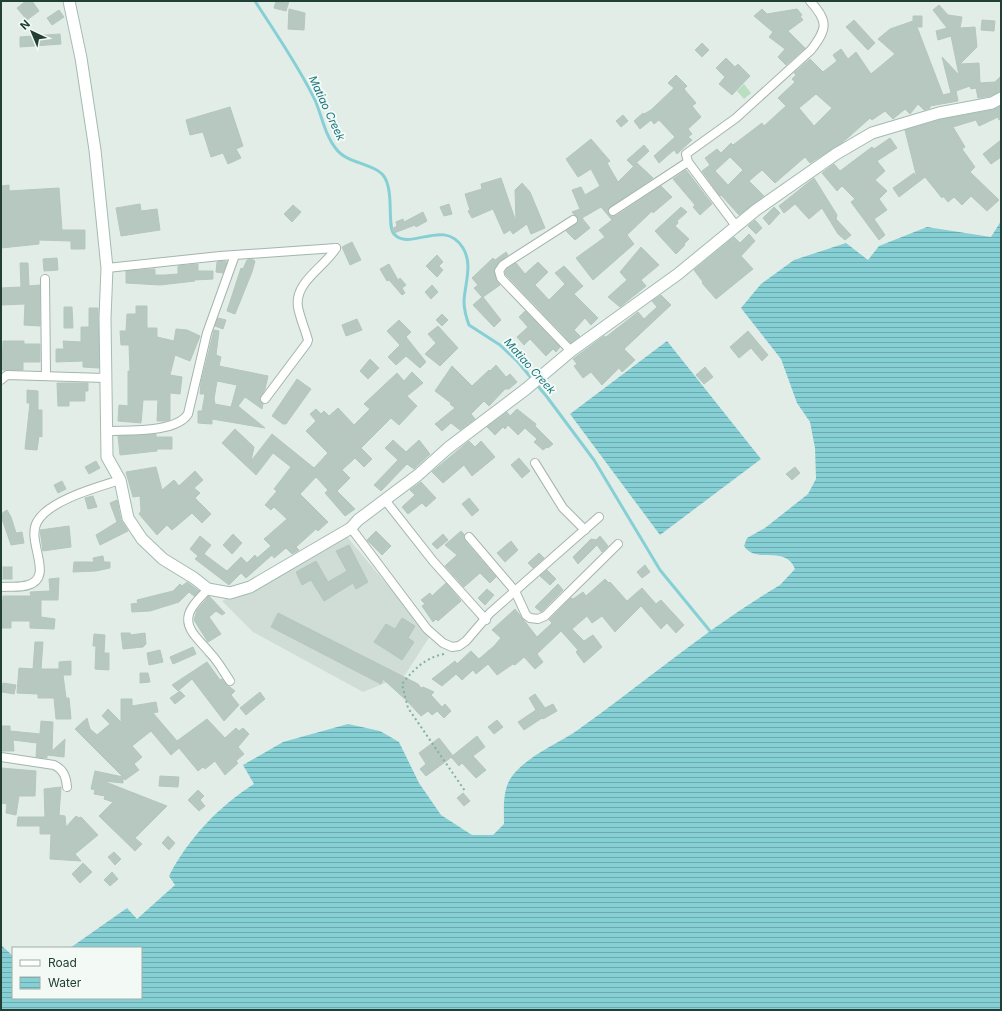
<svg xmlns="http://www.w3.org/2000/svg" width="1002" height="1011" font-family="Inter,sans-serif">
<style>
.built{fill:#d0ddd6}
.green{fill:#b9dfc0}
.water{fill:url(#water-rules)}
.lines{fill:none;stroke-linecap:round;stroke-linejoin:round}
.stream{stroke:#86d0d5;stroke-width:3}
.building{fill:#b7c8c0;stroke:#b4c7bd;fill-rule:evenodd}
.street-casing{stroke:#a4b5ae;stroke-width:10}
.secondary-casing{stroke:#a2bcb1;stroke-width:13}
.path{stroke:#80b39e;stroke-width:2;stroke-dasharray:2 3;stroke-linecap:butt}
.street{stroke:#fff;stroke-width:8}
.secondary{stroke:#fff;stroke-width:11}
.labels{text-anchor:middle;stroke-width:4;stroke-linejoin:round;paint-order:stroke}
.water-label{font-size:11px;font-style:italic;fill:#17777f;stroke:#f3f9f5}
</style>
<defs>
<pattern id="water-rules" width="6" height="5" patternUnits="userSpaceOnUse"><rect width="6" height="5" fill="#86d0d5"/><path d="M0 2.5h6" fill="none" stroke="#6daaae"/></pattern>
</defs>
<rect width="100%" height="100%" fill="#e2ede7"/>
<path class="built" d="M344,533L430,636L405,675L363,692L253,632L222,601Z"/>
<path class="green" d="M744,84L751,93L744,99L737,91Z"/>
<g class="water">
<path d="M1001,221V1010H1V945L13,956V998H141V948H70L127,908L137,919L175,885L169,876C188,839 219,806 254,784L243,765L283,742L348,724L380,731L399,742L419,783L441,815L472,835H493L504,824C504,808 502,788 513,775C528,756 555,745 575,732C644,683 707,628 780,585L795,569C785,544 756,565 744,546L747,538L765,528L808,494L816,479L815,448L810,422L797,403L781,359L741,308L761,284L794,260L846,243L868,260L879,246L927,227L991,237Z"/>
<path d="M667,341L761,459L660,535L570,414Z"/>
</g>
<g class="lines">
<path class="stream" d="M255,1C276,34 298,65 315,100C322,116 325,136 337,150C348,164 378,164 385,178C394,194 387,227 394,234C410,252 444,217 463,248C473,264 465,283 464,301C464,309 466,317 469,325L500,345L518,362L547,397L594,460L660,570L710,631"/>
</g>
<g class="building">
<path d="M26,1H32L39,11L27,20L17,8Z"/>
<path d="M276,1H289L286,11L274,8Z"/>
<path d="M939,5L948,15L962,17L960,28L975,27L977,47L960,64L979,63L980,83L995,82L1001,76V91L990,96L978,98L976,88L971,89L970,86L953,92L956,91L958,101L930,106V108L924,110L918,104L910,114L905,109L893,119L885,111L872,120L870,118L842,143L810,163L805,157L775,183L762,170L749,181L764,196L739,215L721,195L720,196L702,171L710,165L705,158L717,149L721,153L731,143L733,145L762,123L764,126L786,106L778,98L795,82L792,79L796,75L794,73L810,59L823,72L837,61L833,55L841,49L848,59L856,52L871,74L895,54L878,39L890,29L913,21V16H922V27H917L943,95L951,93L942,57L959,75L951,36L938,40L936,31L947,28L933,10ZM816,94L832,108L814,126L799,108ZM730,157L743,170L728,185L715,171Z"/>
<path d="M289,9L305,13L304,30L288,29Z"/>
<path d="M762,9L767,14L797,9L802,15L800,16L803,20L788,31L805,48L786,65L778,57L785,49L769,37L773,32L754,16Z"/>
<path d="M59,10L64,17L52,25L47,18Z"/>
<path d="M854,20L875,43L868,50L846,27Z"/>
<path d="M982,20L995,21L994,31L981,30Z"/>
<path d="M60,34L61,44L20,47V37Z"/>
<path d="M702,43L709,50L702,57L695,50Z"/>
<path d="M726,58L735,67L738,64L750,76L732,95L719,84L725,77L716,68Z"/>
<path d="M676,75L687,86L684,89L696,103L692,106L701,117L688,129L692,134L688,137L692,140L677,154L674,150L659,163L654,156L675,137L659,120L654,124L651,120L640,129L634,121L643,113L644,114L651,110L674,88L668,83Z"/>
<path d="M1001,106V119L999,120L998,117L979,126L976,120L953,127L965,147L962,149L975,167L970,172L999,200L987,211L971,196L962,205L954,197L948,202L943,196L942,198L925,177L899,197L893,188L914,173L917,178L905,130L943,119L993,110Z"/>
<path d="M230,107L243,146L236,149L241,158L228,164L223,153L211,157L203,132L190,135L186,120Z"/>
<path d="M623,115L628,121L621,127L616,121Z"/>
<path d="M890,138L897,148L877,161L885,171L875,180L887,191L879,199L887,210L874,219L885,235L879,240L851,202L855,199L842,186L837,191L822,173L834,164L840,171L872,147L874,149Z"/>
<path d="M591,139L610,161L607,163L618,182L637,163L653,178L610,207L608,212L610,216H616L661,186L672,197L653,213L652,211L627,235L634,244L593,280L576,258L605,237L599,230L612,220L601,207L582,218L590,228L575,240L566,231L576,224L578,220L572,212L580,209L572,190L581,187L585,195L600,186L591,169L578,177L566,159Z"/>
<path d="M1001,140V157L991,164L983,154Z"/>
<path d="M644,145L649,151L633,166L627,160Z"/>
<path d="M686,170L712,204L700,215L693,207L695,205L673,179Z"/>
<path d="M501,178L516,222L515,190L522,183L530,192L545,228L531,234L527,224L513,234L510,230L504,234L493,209L472,218L468,211L470,210L465,194L482,189L481,184Z"/>
<path d="M814,178L837,215L836,219L851,235L845,240L838,234L822,208L809,219L795,204L784,213L779,206Z"/>
<path d="M9,185V191L59,188L62,230H85V249H71V241L39,240V244L1,248V186Z"/>
<path d="M140,204L141,211L157,209L160,230L121,236L116,208Z"/>
<path d="M449,204L452,214L444,216L440,207Z"/>
<path d="M293,205L301,212L292,222L284,214Z"/>
<path d="M681,207L687,212L677,221L678,223L675,226L689,239L684,244L685,245L676,254L655,231Z"/>
<path d="M774,207L780,213L769,225L763,218Z"/>
<path d="M423,212L427,221L416,227L415,225L394,233L392,229L397,226L396,222L403,219L404,222Z"/>
<path d="M755,220L762,228L756,234L748,226Z"/>
<path d="M749,234L755,241L741,256L753,269L716,299L702,283L703,282L694,270L734,237L740,243Z"/>
<path d="M352,242L361,260L350,265L342,247Z"/>
<path d="M641,247L659,265L641,280L646,286L620,307L608,297L627,280L620,272Z"/>
<path d="M506,252L508,255L499,262L494,270L496,280L500,285L483,297L501,320L494,327L473,305L482,297L474,288L478,285L472,278L493,258L495,260Z"/>
<path d="M437,255L443,262L439,266L443,270L437,277L426,266Z"/>
<path d="M57,258L58,270L44,271L43,259Z"/>
<path d="M252,259L255,261L252,272L235,314L227,311L241,268L243,269L247,260Z"/>
<path d="M222,261L227,262L223,273L216,272L217,262Z"/>
<path d="M538,262L548,272L535,285L549,300L565,284L555,273L564,266L583,286L574,294L598,318L591,325L585,318L574,330L580,336L571,343L506,275L505,272L507,269L516,263L525,274Z"/>
<path d="M20,263H28L29,286L40,285V326L24,325L25,304L1,305V288L21,287Z"/>
<path d="M198,264V271H213V279L194,280L195,281L160,285L126,283V271L155,269V275H165L178,274V266Z"/>
<path d="M389,264L398,280L400,278L406,285L402,288L405,293L402,295L389,280L387,281L380,269Z"/>
<path d="M432,285L438,292L431,299L425,292Z"/>
<path d="M661,295L671,305L624,349L635,360L622,372L619,368L602,385L591,372L583,378L574,366L577,364L573,359L604,336L606,337L638,312L644,319L657,307L652,301Z"/>
<path d="M136,306H147V328H157V337L174,341L176,329L187,330L200,336L190,361L175,355L170,375L182,377L180,394L170,393V420L165,421H157L158,400H143L141,423L118,421L119,405L128,406V371H130L129,345H121L120,331H126L127,314H136Z"/>
<path d="M64,307H72L73,328H64Z"/>
<path d="M89,308H98L99,368L83,367V361L56,362V349H64L63,341L81,342V327H89Z"/>
<path d="M525,311L560,347L556,352L553,349L546,356L530,339L524,345L517,337L528,327L519,317Z"/>
<path d="M442,314L448,320L442,326L436,320Z"/>
<path d="M218,318L226,320L223,329L215,326Z"/>
<path d="M357,319L362,330L346,336L342,325Z"/>
<path d="M399,320L411,332L406,337L426,362L420,368L406,356L396,365L388,357L400,345L387,331Z"/>
<path d="M438,326L458,348L440,366L425,354L436,343L428,334Z"/>
<path d="M214,330L219,331L216,355L221,357L219,366L268,376L265,389L260,398L263,404L262,409L245,397L238,406L265,428L212,419V424L198,423V411H202L205,394H200L201,383ZM217,381L237,385L231,407L215,404L214,399Z"/>
<path d="M748,331L768,355L762,361L751,348L739,358L730,347Z"/>
<path d="M3,341H24V344H40V362H23V370H2Z"/>
<path d="M370,359L379,368L368,379L360,371Z"/>
<path d="M496,365L506,377L510,374L517,382L509,389H505L489,406L484,401L471,414L475,419L460,430L451,423L442,431L435,424L455,408L450,404L451,403L435,391L452,366L472,386L489,370L490,371Z"/>
<path d="M705,367L713,377L704,384L696,375Z"/>
<path d="M412,372L423,383L407,396L417,406L399,425L391,418L361,448L372,459L364,467L355,458L342,470L350,478L337,491L355,509L345,516L325,493L328,490L316,477L300,494L328,522L318,531L316,529L296,547L299,550L292,554L286,548L274,558L272,555L246,578L241,573L229,585L195,559L198,556L190,549L200,536L211,545L204,554L227,571L241,557L247,563L255,555L257,558L271,546L264,539L287,519L274,507L271,510L265,505L277,491L274,489L291,467L273,453L256,475L222,443L235,429L254,447L251,461L272,434L314,468L328,453L306,431L316,421L310,414L316,409L321,414L324,411L329,416L338,408L354,425L370,409L364,404L397,373L404,381Z"/>
<path d="M297,379L311,389L286,424H283L272,416Z"/>
<path d="M57,383H88V391H85V401H69V406H58Z"/>
<path d="M27,390L38,391V410H42V437L39,436L37,450L25,449L30,403H27Z"/>
<path d="M517,409L536,424L535,426L553,444L548,448L547,447L543,450L534,442L537,439L525,428L518,435L508,425L505,429L503,427L495,435L487,427L507,412L510,416Z"/>
<path d="M156,434V437H172V449H157V451L120,455L118,436Z"/>
<path d="M393,440L406,452L419,440L430,454L414,469L407,464L381,491L374,485L398,460L385,448Z"/>
<path d="M469,441L475,447L481,441L495,457L472,476L464,465L443,483L432,472Z"/>
<path d="M519,458L530,471L522,478L511,465Z"/>
<path d="M96,461L100,468L89,474L85,467Z"/>
<path d="M156,467L162,490L174,480L179,486L195,471L203,480L194,488L200,493L195,498L211,514L202,523L192,513L172,530L167,525L157,535L139,514L141,511L140,496L133,497L126,472Z"/>
<path d="M795,467L800,473L792,480L786,474Z"/>
<path d="M62,481L66,489L58,493L54,485Z"/>
<path d="M421,482L436,498L426,507L422,503L408,514L402,507L415,495L410,490Z"/>
<path d="M93,496L97,507L88,509L85,498Z"/>
<path d="M469,498L479,510L472,516L462,504Z"/>
<path d="M117,500L121,520L128,531L100,545L96,535L117,522L110,503Z"/>
<path d="M7,510L11,517L16,533L22,532L24,543L11,545L1,516V514Z"/>
<path d="M69,526L71,547L43,551L40,530Z"/>
<path d="M376,531L391,546L382,555L367,540Z"/>
<path d="M461,531L464,534L465,541L496,577L490,583L480,573L464,587L445,566L457,555L445,545Z"/>
<path d="M233,534L242,543L232,554L223,545Z"/>
<path d="M443,534L448,540L437,549L432,544Z"/>
<path d="M600,536L608,546L602,552L597,545L578,564L573,557L591,539L596,540Z"/>
<path d="M511,541L518,550L505,562L497,553Z"/>
<path d="M349,545L368,582L356,589L353,583L324,601L311,580L302,585L296,572L316,561L328,582L347,571L336,551Z"/>
<path d="M539,553L544,558L533,568L528,563Z"/>
<path d="M103,556L104,562H110V568L96,571L73,572L74,562H94L93,558Z"/>
<path d="M645,565L650,572L642,578L637,572Z"/>
<rect x="3" y="567" width="9" height="12"/>
<path d="M547,570L556,579L550,585L540,576Z"/>
<path d="M59,578L58,600H41V617L55,619L54,629L30,628V621H11V628H1L3,596H31L30,592L50,591L49,579Z"/>
<path d="M605,579L609,583L610,582L627,601L642,588L656,604L661,600L684,625L676,633L667,623L661,629L641,606L615,632L602,616L592,623L587,616L572,629L584,641L593,635L602,647L584,663L576,652L578,650L561,631L537,654L543,662L535,669L524,657L515,665L513,664L497,675L488,664L476,674L473,670L462,680L456,674L442,686L432,679L455,661L457,664L471,651L479,659L494,646L501,638L492,630L515,609L537,637L552,623L549,620L571,598L573,599L583,592L586,596Z"/>
<path d="M187,582L199,591L194,596L189,592L179,602L150,611L132,612L131,604L138,603L137,600L173,591L180,584L182,586Z"/>
<path d="M446,583L461,601L438,621L436,619L433,622L422,606L425,604L421,600L430,593L432,596Z"/>
<path d="M558,584L563,590L541,612L535,607Z"/>
<path d="M487,589L494,595L485,605L478,598Z"/>
<path d="M209,596L225,613L222,615L216,611L209,617L221,634L208,642L194,620L197,610Z"/>
<path d="M278,613L418,684L421,688L423,687L434,692L431,695L442,707L445,704L451,711L444,718L437,711L440,709L432,715L428,711L421,716L407,701L383,679L381,684L271,627Z"/>
<path d="M402,618L415,626L408,638L414,642L402,660L374,642L386,624L395,629Z"/>
<path d="M121,633H130L131,635L145,633L146,644L143,647L123,649Z"/>
<path d="M94,634L105,635L104,653H109V670L95,669L96,646H93Z"/>
<path d="M35,642H43L41,669H59V662L71,661V675H63L66,698H69L71,719H56L54,698H38V694L17,693L19,668L33,669Z"/>
<path d="M193,647L196,654L173,664L170,657Z"/>
<path d="M160,650L163,662L149,665L147,653Z"/>
<path d="M207,662L220,680L222,679L226,684L235,691L231,695L239,705L224,721L192,679L178,691L172,685Z"/>
<path d="M140,673H148L150,682L140,683Z"/>
<path d="M3,683L16,685L14,694L2,692Z"/>
<path d="M180,691L185,696L175,704L170,698Z"/>
<path d="M260,692L265,699L246,715L240,708Z"/>
<path d="M535,694L545,708L553,704L557,711L543,719L542,718L524,730L518,722L536,710L529,698Z"/>
<path d="M121,699H132V706L156,702L158,712L153,713L177,741L207,719L225,738L236,728L239,731L243,728L249,734L238,747L244,754L236,761L238,763L225,775L215,761L205,769L203,767L198,771L179,748L171,755L151,731L132,746L142,757L134,764L139,770L125,780L123,778V783L103,781L167,806L135,838L142,844L135,851L99,816L113,802L104,799L105,796L94,794L95,790L91,789L95,771L123,777L75,729L87,718L90,729L97,735L110,724L102,716L108,709L121,722Z"/>
<path d="M497,720L503,727L494,734L488,727Z"/>
<path d="M41,721L53,722L52,751L65,739L64,757L47,755V758L36,757L37,743L13,740L14,751H1V726H10V731L40,734Z"/>
<path d="M477,736L485,747L473,756L486,770L476,778L462,763L459,766L451,757Z"/>
<path d="M439,738L453,756L426,776L420,769L426,764L419,753Z"/>
<path d="M1,768L36,771L35,796H19L16,815L6,813L7,804L1,803Z"/>
<path d="M160,776L179,777L178,787L159,786Z"/>
<path d="M61,787L59,815L65,816L66,827L76,816L79,818L81,817L98,835L75,854L81,861L50,859L51,834H40V826H17L18,817H45L44,789Z"/>
<path d="M198,790L204,796L200,800L205,806L199,811L188,800Z"/>
<path d="M463,793L470,801L464,806L457,798Z"/>
<path d="M168,836L175,843L169,850L162,843Z"/>
<path d="M114,852L121,859L115,865L108,857Z"/>
<path d="M83,863L92,872L80,883L72,874Z"/>
<path d="M112,872L118,879L110,886L104,880Z"/>
</g>
<g class="lines">
<g class="street-casing">
<g id="street">
<path d="M613,211L688,162"/>
<path d="M736,226L688,162L686,154L736,118L811,50C828,28 828,21 810,1"/>
<path d="M107,268L220,256L336,248"/>
<path d="M45,279L46,376"/>
<path d="M571,351L501,278L499,271L503,265L573,220"/>
<path d="M1,380L7,375L105,378"/>
<path d="M265,399L307,343L308,340C305,329 300,318 298,307C294,282 325,267 336,248"/>
<path d="M108,431C128,430 176,433 188,414L207,333L235,255"/>
<path d="M535,463L563,508L585,530"/>
<path d="M385,500L433,561L486,620"/>
<path d="M351,528L427,629L443,643L452,647L459,646L466,641L490,613L599,517"/>
<path d="M469,537L515,591L526,615L530,618L538,619L545,616L618,544"/>
<path d="M1,587C10,586 20,588 28,585C55,577 26,542 37,522C49,500 98,487 120,480"/>
<path d="M208,589C202,596 192,604 189,614C184,630 202,642 210,653C218,661 223,671 230,681"/>
<path d="M1,757L54,765C64,770 66,777 67,787"/>
</g>
</g>
<g class="secondary-casing">
<path id="secondary" d="M69,1L81,58L95,150L107,268L105,318L107,457L120,480L128,518L142,539L163,559L194,578L208,589L230,593L250,587L351,528L358,520L418,475L448,448L526,389L571,351L678,274L756,210L836,154L872,133L939,113L992,103L1001,98"/>
</g>
<path class="path" d="M444,654C425,658 414,669 402,684L408,708L465,791"/>
<use href="#street" class="street"/>
<use href="#secondary" class="secondary"/>
</g>
<g class="labels">
<g class="water-label">
<text transform="translate(327 108) rotate(65)" y="4">Matiao Creek</text>
<text transform="translate(530 366) rotate(48)" y="4">Matiao Creek</text>
</g>
</g>
<rect width="1002" height="1011" fill="none" stroke="#213f34" stroke-width="4"/>
<rect x="12" y="947" width="130" height="52" fill="#f3f9f5" stroke="#9fafa8"/>
<rect x="20" y="960" width="20" height="6" fill="#ffffff" stroke="#9fafa8"/>
<text x="48" y="967" font-size="12" fill="#213f34">Road</text>
<rect x="20" y="977" width="20" height="12" fill="url(#water-rules)" stroke="#9fafa8"/>
<text x="48" y="987" font-size="12" fill="#213f34">Water</text>
<g transform="translate(32 32) rotate(316)" stroke="#f3f9f5" stroke-width="3" paint-order="stroke">
<path d="M0-3L7 15L0 10L-7 15Z" fill="#213f34"/>
<text y="-6" font-size="11" font-weight="bold" text-anchor="middle" fill="#213f34">N</text>
</g>
</svg>
